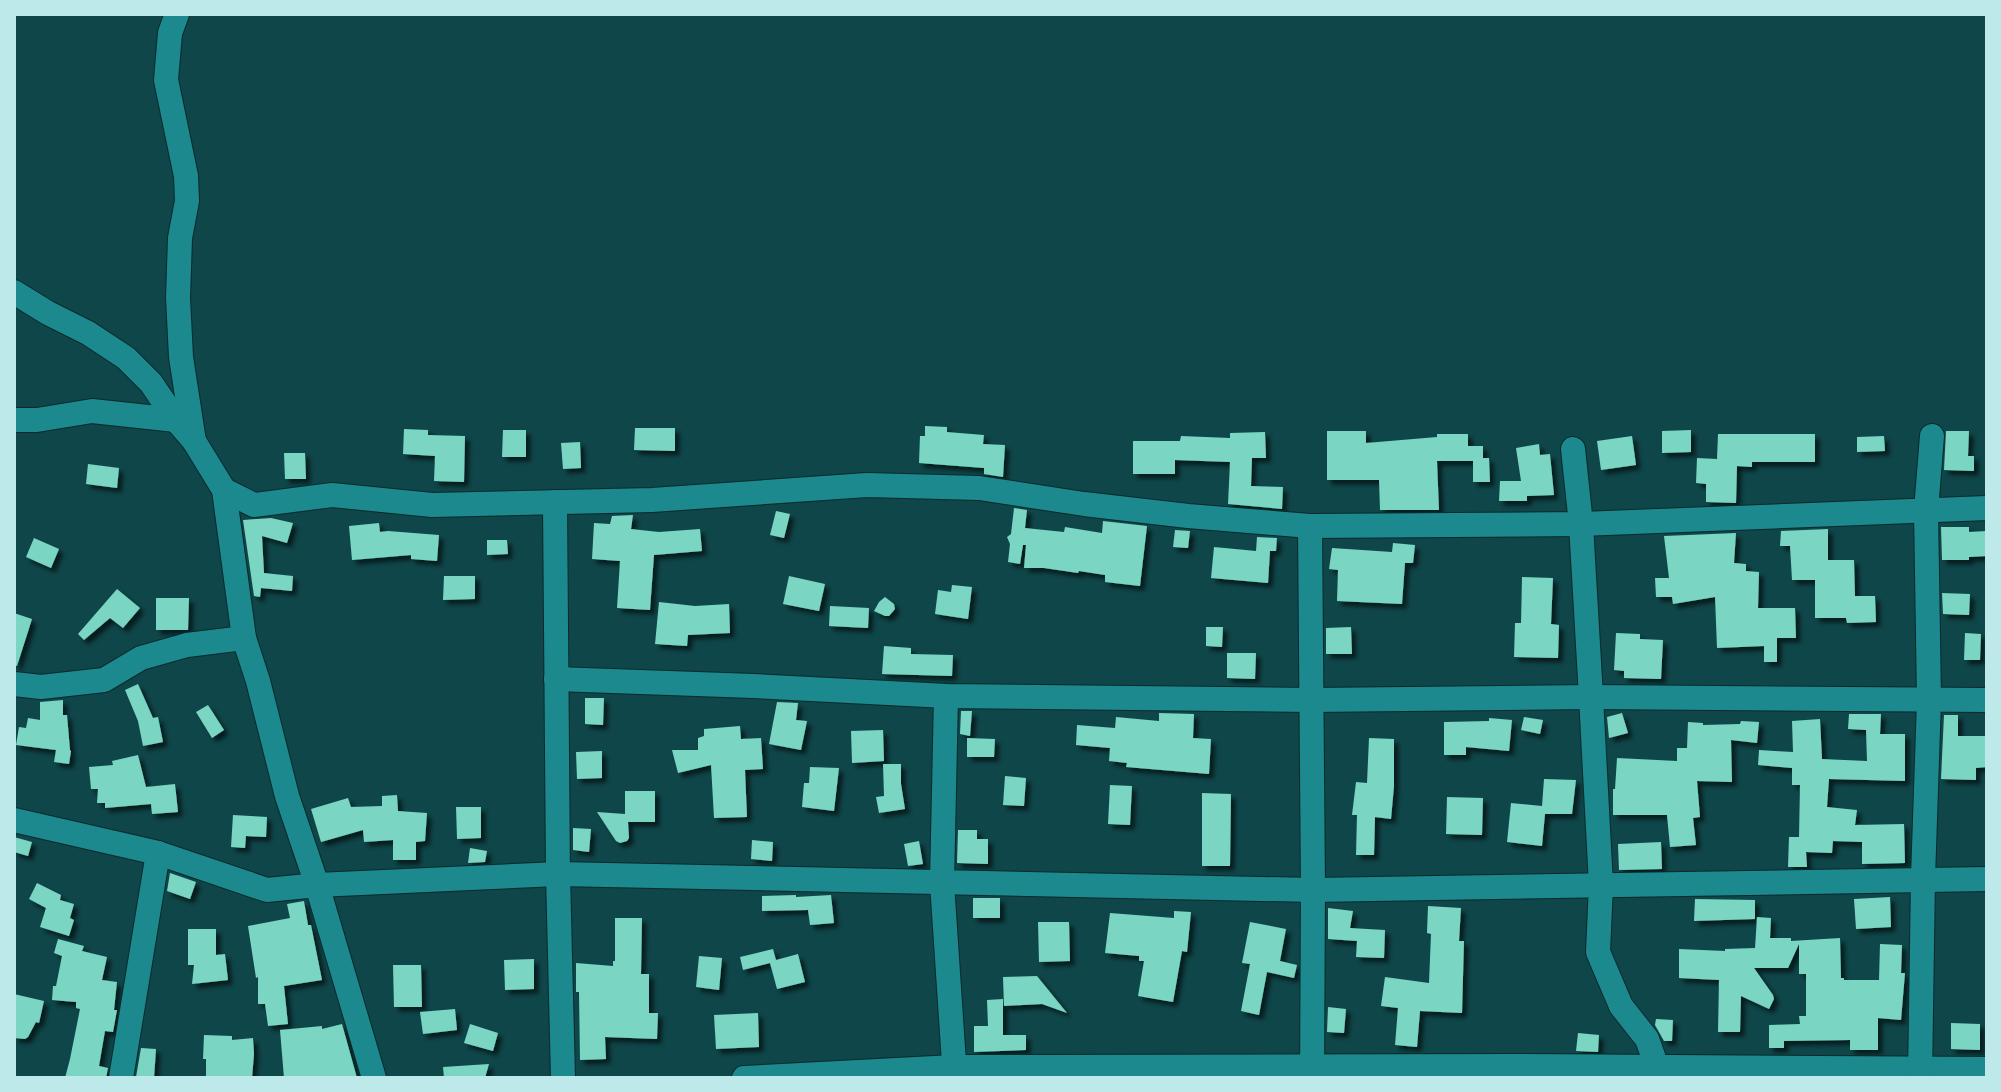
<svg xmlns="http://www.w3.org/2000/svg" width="2001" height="1092" font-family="'Source Sans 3',sans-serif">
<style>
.building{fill:#7ad5c3;filter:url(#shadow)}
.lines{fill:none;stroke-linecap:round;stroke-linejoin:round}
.minor-casing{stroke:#0a2a2b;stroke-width:26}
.minor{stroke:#1c898e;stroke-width:24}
</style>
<defs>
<filter id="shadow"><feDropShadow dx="4.5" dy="4.5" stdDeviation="2" flood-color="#0009"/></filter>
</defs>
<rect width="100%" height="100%" fill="#0f4649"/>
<g class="building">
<path d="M925,426L947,427V432L984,435L983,444L1005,445L1003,477L984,474V468L919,463L920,436H925Z"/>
<path d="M635,428H675V451L634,450Z"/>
<path d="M404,429L428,430V435L465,436L464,482L434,481L435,456L403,454Z"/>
<path d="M503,430H526V457H502Z"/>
<path d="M1691,430V452L1662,453V431Z"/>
<path d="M1327,431H1366V443L1437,437V434H1468V446H1483V458H1489L1490,482H1473V461H1437L1439,510H1380L1379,480H1327Z"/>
<path d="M1946,431H1969L1968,456H1974V471L1944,470Z"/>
<path d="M1265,432L1266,458H1252L1251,486L1283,487L1282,509L1228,504L1230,462L1175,460V474H1133V441H1180L1181,436L1230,438V433Z"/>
<path d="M1718,434H1815V462H1752V467L1737,466L1736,503L1706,502V484L1696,483L1697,458L1717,459Z"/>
<path d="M1632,436L1636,465L1601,470L1597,441Z"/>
<path d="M1884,436L1885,451L1857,452V437Z"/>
<path d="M580,442L581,468L563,469L561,443Z"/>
<path d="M1539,444L1540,455L1550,454L1554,495L1527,496V501H1499L1500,481H1521L1516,448Z"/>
<path d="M284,453H305L306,479H285Z"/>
<path d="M88,464L119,468L117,488L86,484Z"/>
<path d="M1014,508L1027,510L1025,528L1064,532L1065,527L1102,533L1103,521L1147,526L1140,586L1105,582V575L1079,571L1078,573L1044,568H1024L1026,545H1023L1020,564L1008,562L1010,544L1007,537L1011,534Z"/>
<path d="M776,511L790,514L784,538L770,535Z"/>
<path d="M633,515L631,529L659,532L700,529L702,551L654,555L650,610L617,608L620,561L592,559L594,523L610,524L612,516Z"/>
<path d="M271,518L293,523L287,543L262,536L264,573L293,576L292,591L261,588L260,597L254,596L243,520Z"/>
<path d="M379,523L380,532L388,531L439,535L437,561L411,559V555L352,560L349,526Z"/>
<path d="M1941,527H1969V532L1987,531V556L1969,557V560H1942Z"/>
<path d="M1828,529V560H1854L1855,596H1875L1876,622L1847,623L1846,618H1815V580H1792L1790,546H1780L1781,531Z"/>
<path d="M1175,530L1190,531L1188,548L1173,547Z"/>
<path d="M1736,533L1734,563L1746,564V571L1759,572L1758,608H1795L1796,638H1777V662H1764V646L1717,648L1715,597L1673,604L1672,597H1656L1655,578H1669L1664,536Z"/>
<path d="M1257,537L1277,538L1276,551H1270L1268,583L1211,578L1214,547L1256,551Z"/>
<path d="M34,538L59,549L51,568L26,557Z"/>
<path d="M487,540H507L508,554L487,555Z"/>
<path d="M1393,543L1415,545L1413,563H1405L1402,604L1337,601L1338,570L1329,569L1332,548L1392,552Z"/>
<path d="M444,576H475V599L443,600Z"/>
<path d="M789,576L825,584L819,611L783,604Z"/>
<path d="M1522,577L1553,578L1551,624L1559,625L1558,658L1514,657L1515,623H1521Z"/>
<path d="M952,585L972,587L968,619L935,614L938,590L951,592Z"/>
<path d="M117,589L140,608L123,628L110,618L84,640L78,634Z"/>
<path d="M1942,593L1970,594L1969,615L1943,614Z"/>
<path d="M885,597L894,604L895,609L889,616H885L874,611L879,602Z"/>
<path d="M156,598H189L188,630H156Z"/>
<path d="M659,602L695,606L729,604L730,633L688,635L687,646L655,644Z"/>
<path d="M830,606L869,608L868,628L829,626Z"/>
<path d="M14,613L32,619L17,666L14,665Z"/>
<path d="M1206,627H1223L1222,647L1206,646Z"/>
<path d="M1351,627L1352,654H1326V628Z"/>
<path d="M1616,633L1640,634V639L1663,640L1661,679L1624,678V671L1614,670Z"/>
<path d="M1965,633L1981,634L1980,660H1964Z"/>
<path d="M884,646L911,648V654L953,655L952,676L882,674Z"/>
<path d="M1227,653H1256L1255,679L1227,678Z"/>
<path d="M138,684L153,718L158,717L163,742L143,746L138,721L125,690Z"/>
<path d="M585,698H604L603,725L585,724Z"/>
<path d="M63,700V715H67L70,750L71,751L69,764L54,762L56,750L16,745L19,727L26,728L28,718L40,720V702Z"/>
<path d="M777,702L798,703L796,720L807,721L801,750L769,744Z"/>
<path d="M208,705L224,730L212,738L196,712Z"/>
<path d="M961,711H972L970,736L960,734Z"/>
<path d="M1159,713L1194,714L1193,738L1211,739L1209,774L1126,767L1127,763L1109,761L1110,748L1076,745L1077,725L1115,728L1116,717L1159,721Z"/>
<path d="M1622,713L1628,733L1609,738L1607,717Z"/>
<path d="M1849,714H1881L1880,734H1905V781L1829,779L1827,807L1857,810L1855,825L1904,824L1905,863L1862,864V842L1833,841L1832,853L1806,852L1807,867H1788L1789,837H1799L1800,785H1792V768L1758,765L1759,750L1793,752L1792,721L1820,719L1822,759L1867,761L1866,730L1848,729Z"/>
<path d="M1944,715H1958V736H1987V767L1976,768V780L1941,779Z"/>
<path d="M1524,717L1543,720L1540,734L1521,730Z"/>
<path d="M1489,718L1512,720L1509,751L1466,747V755H1444V722L1489,721Z"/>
<path d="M1741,721L1759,722L1757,743L1731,740L1732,782L1697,781L1700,817L1693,818L1696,845L1670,847L1667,815H1613V789H1615L1617,758L1677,761V748H1687L1688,722L1703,723V725L1740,724Z"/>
<path d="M740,726L741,739L761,738L763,769L745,770L747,817L714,818L711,765L678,773L672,750H698V738L704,736V729Z"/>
<path d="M883,730L884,761L852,763L851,731Z"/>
<path d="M967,738L995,739L994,757H967Z"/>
<path d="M1369,738L1394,739V786L1391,819L1375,817L1374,855H1356L1357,815H1352L1356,782L1367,783Z"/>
<path d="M602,751V778L577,779L576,752Z"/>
<path d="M138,755L146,787L175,784L178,812L152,814L151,804L105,808V803H97L98,789H91L89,767L113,765L112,761Z"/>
<path d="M883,764H901V784L905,809L879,813L876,797L884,796Z"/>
<path d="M810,767L839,768L834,811L802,807L804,783H809Z"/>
<path d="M1005,776L1026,778L1024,806L1003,805Z"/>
<path d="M1544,779L1576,780L1572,814H1545L1542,846L1507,842L1511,803L1542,806Z"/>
<path d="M1110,785L1132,786L1130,825L1108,824Z"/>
<path d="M625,791H655V822H628L629,838L627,841L620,843L616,841L597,812L625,814Z"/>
<path d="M1202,793L1231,794L1230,866H1202Z"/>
<path d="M397,795L398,811L427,813L425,841L416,842V860H393V840L364,842L363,830L321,842L311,809L348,798L351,807L382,806V796Z"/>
<path d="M1447,797L1483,798L1482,835L1446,834Z"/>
<path d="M456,807H481V838L457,839Z"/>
<path d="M233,815L267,817L266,837L246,836L245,848L231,847Z"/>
<path d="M573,828L591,829L589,852L573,850Z"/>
<path d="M958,830H977V839H988V864L957,863Z"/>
<path d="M14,837L32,842L28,856L14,852Z"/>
<path d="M752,840L773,842L772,861L751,859Z"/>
<path d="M919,841L923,864L908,866L904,844Z"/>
<path d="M1661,842L1662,869L1619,870L1618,844Z"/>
<path d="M470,848L487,851L485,862L468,863Z"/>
<path d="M170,873L196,882L190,899L167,891Z"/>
<path d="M37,883L61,895L60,900L74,904L70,918L74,920L69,936L40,927L46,908L29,899Z"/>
<path d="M796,895V897L831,895L834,923L810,925L808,910L762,911V896Z"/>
<path d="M1890,897L1891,927L1856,929L1854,899Z"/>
<rect x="973" y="898" width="27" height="20"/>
<path d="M1695,899L1755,900V919L1694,921Z"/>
<path d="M304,901L308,925H311L322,980L284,986L288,1024L268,1026L265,1004H258V977L256,978L248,926L290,918L287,904Z"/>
<path d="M1428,906L1461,908L1459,941H1464L1462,1013L1420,1011L1417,1047L1395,1045L1398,1008L1381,1006L1385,977L1429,983L1431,934L1427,933Z"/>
<path d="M1328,908L1353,911L1350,928L1385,930L1384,958L1356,957L1357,941L1328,939Z"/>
<path d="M1174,911L1191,912L1187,952L1182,951L1173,1002L1138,996L1144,961H1139V956L1105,953L1110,913L1174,918Z"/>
<path d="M1757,917L1771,918L1770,938H1791V941L1840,938L1841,978H1844V980H1879L1880,944L1902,945L1901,973H1905L1901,1020L1878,1018V1050H1850V1040L1784,1041V1048H1769V1025L1800,1024L1799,1016H1806V974H1799V944L1788,968H1754L1773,995L1774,999L1769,1009L1741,996L1740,1032H1718L1719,980L1679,978V949L1725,951V949L1755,948Z"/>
<path d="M615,918H642L641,974H649V1013H658L657,1039L605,1037L606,1059L580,1060L579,992H576V963L613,966V961H615Z"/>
<path d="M1038,922H1069L1070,961L1039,962Z"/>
<path d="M1250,922L1286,929L1280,961L1297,965L1294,978L1267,972L1259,1015L1241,1011L1250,964L1242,963Z"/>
<path d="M188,929H216V955L225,954L228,980L192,984L194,965H188Z"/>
<path d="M58,939L84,946L82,951L107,957L102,980L117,982L114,1010H117L113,1032L105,1031L99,1066L108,1068L106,1078H65L70,1059L80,1009L76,1008V1002L52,1000L53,986H56L62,956L54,953Z"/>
<path d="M773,949L776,960L798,954L805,982L777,989L770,963L743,970L740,957Z"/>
<path d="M699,956L722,958L719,990L696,987Z"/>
<path d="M534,959V989L505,990L504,960Z"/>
<path d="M393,965H421L422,1007H394Z"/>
<path d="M1037,976L1067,1013L1042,1004L1004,1006L1003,977Z"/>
<path d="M14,994L44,1001L39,1023L36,1022L28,1037L25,1039L14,1038Z"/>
<path d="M1003,999V1035H1026V1050L974,1052V1026H988L987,1000Z"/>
<path d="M1328,1007L1346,1009L1344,1033L1327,1032Z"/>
<path d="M455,1009L457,1030L423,1034L420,1012Z"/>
<path d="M758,1013L759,1047L716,1049L714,1015Z"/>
<path d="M1656,1019L1673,1020L1672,1041H1664L1655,1025Z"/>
<path d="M1951,1023L1980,1024V1050L1951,1049Z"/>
<path d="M342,1024L357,1078H284L280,1030L322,1026V1029Z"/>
<path d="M470,1024L498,1033L493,1051L464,1043Z"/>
<path d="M1578,1033L1599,1035L1598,1052L1576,1051Z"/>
<path d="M204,1035L232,1036V1040L253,1038L254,1054L252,1078H206V1059H203Z"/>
<path d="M141,1048L156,1049L154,1078L136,1077Z"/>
<path d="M489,1064L485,1078H444L443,1067Z"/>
</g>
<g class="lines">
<g class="minor-casing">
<g id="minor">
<path d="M177,14L170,33L166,80L186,176L187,201L180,238L178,298L181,357L194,441"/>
<path d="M14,292L48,313L88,333L126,358L151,383L176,420L194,441L224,490L244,638L258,681L287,796L317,885L374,1078"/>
<path d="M14,420H37L92,411L176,420"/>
<path d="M1573,449L1581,524L1591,697L1601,885L1598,952L1621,1006L1647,1039L1657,1067V1078"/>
<path d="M224,490L254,505L332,495L432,505L652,500L867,485L979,488L1084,504L1188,516L1310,526L1581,524L1987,508"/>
<path d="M555,502L558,874L563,1078"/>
<path d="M1310,526L1313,890L1312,1078"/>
<path d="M556,679L753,686L946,696L1312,700L1591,697L1987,700"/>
<path d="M14,684L41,687L104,680L141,658L187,645L244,638"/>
<path d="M946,696L942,883L955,1078"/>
<path d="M14,820L158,853L267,890L317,885L558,874L1313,890L1987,879"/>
<path d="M121,1078L158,853"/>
<path d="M744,1078L954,1067L1517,1066L1987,1069"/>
<path d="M1920,1078L1923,878L1929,700L1926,510L1932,436"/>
</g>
</g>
<use href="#minor" class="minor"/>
</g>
<rect width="2001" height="1092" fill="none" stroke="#bde9eb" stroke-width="32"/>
</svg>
